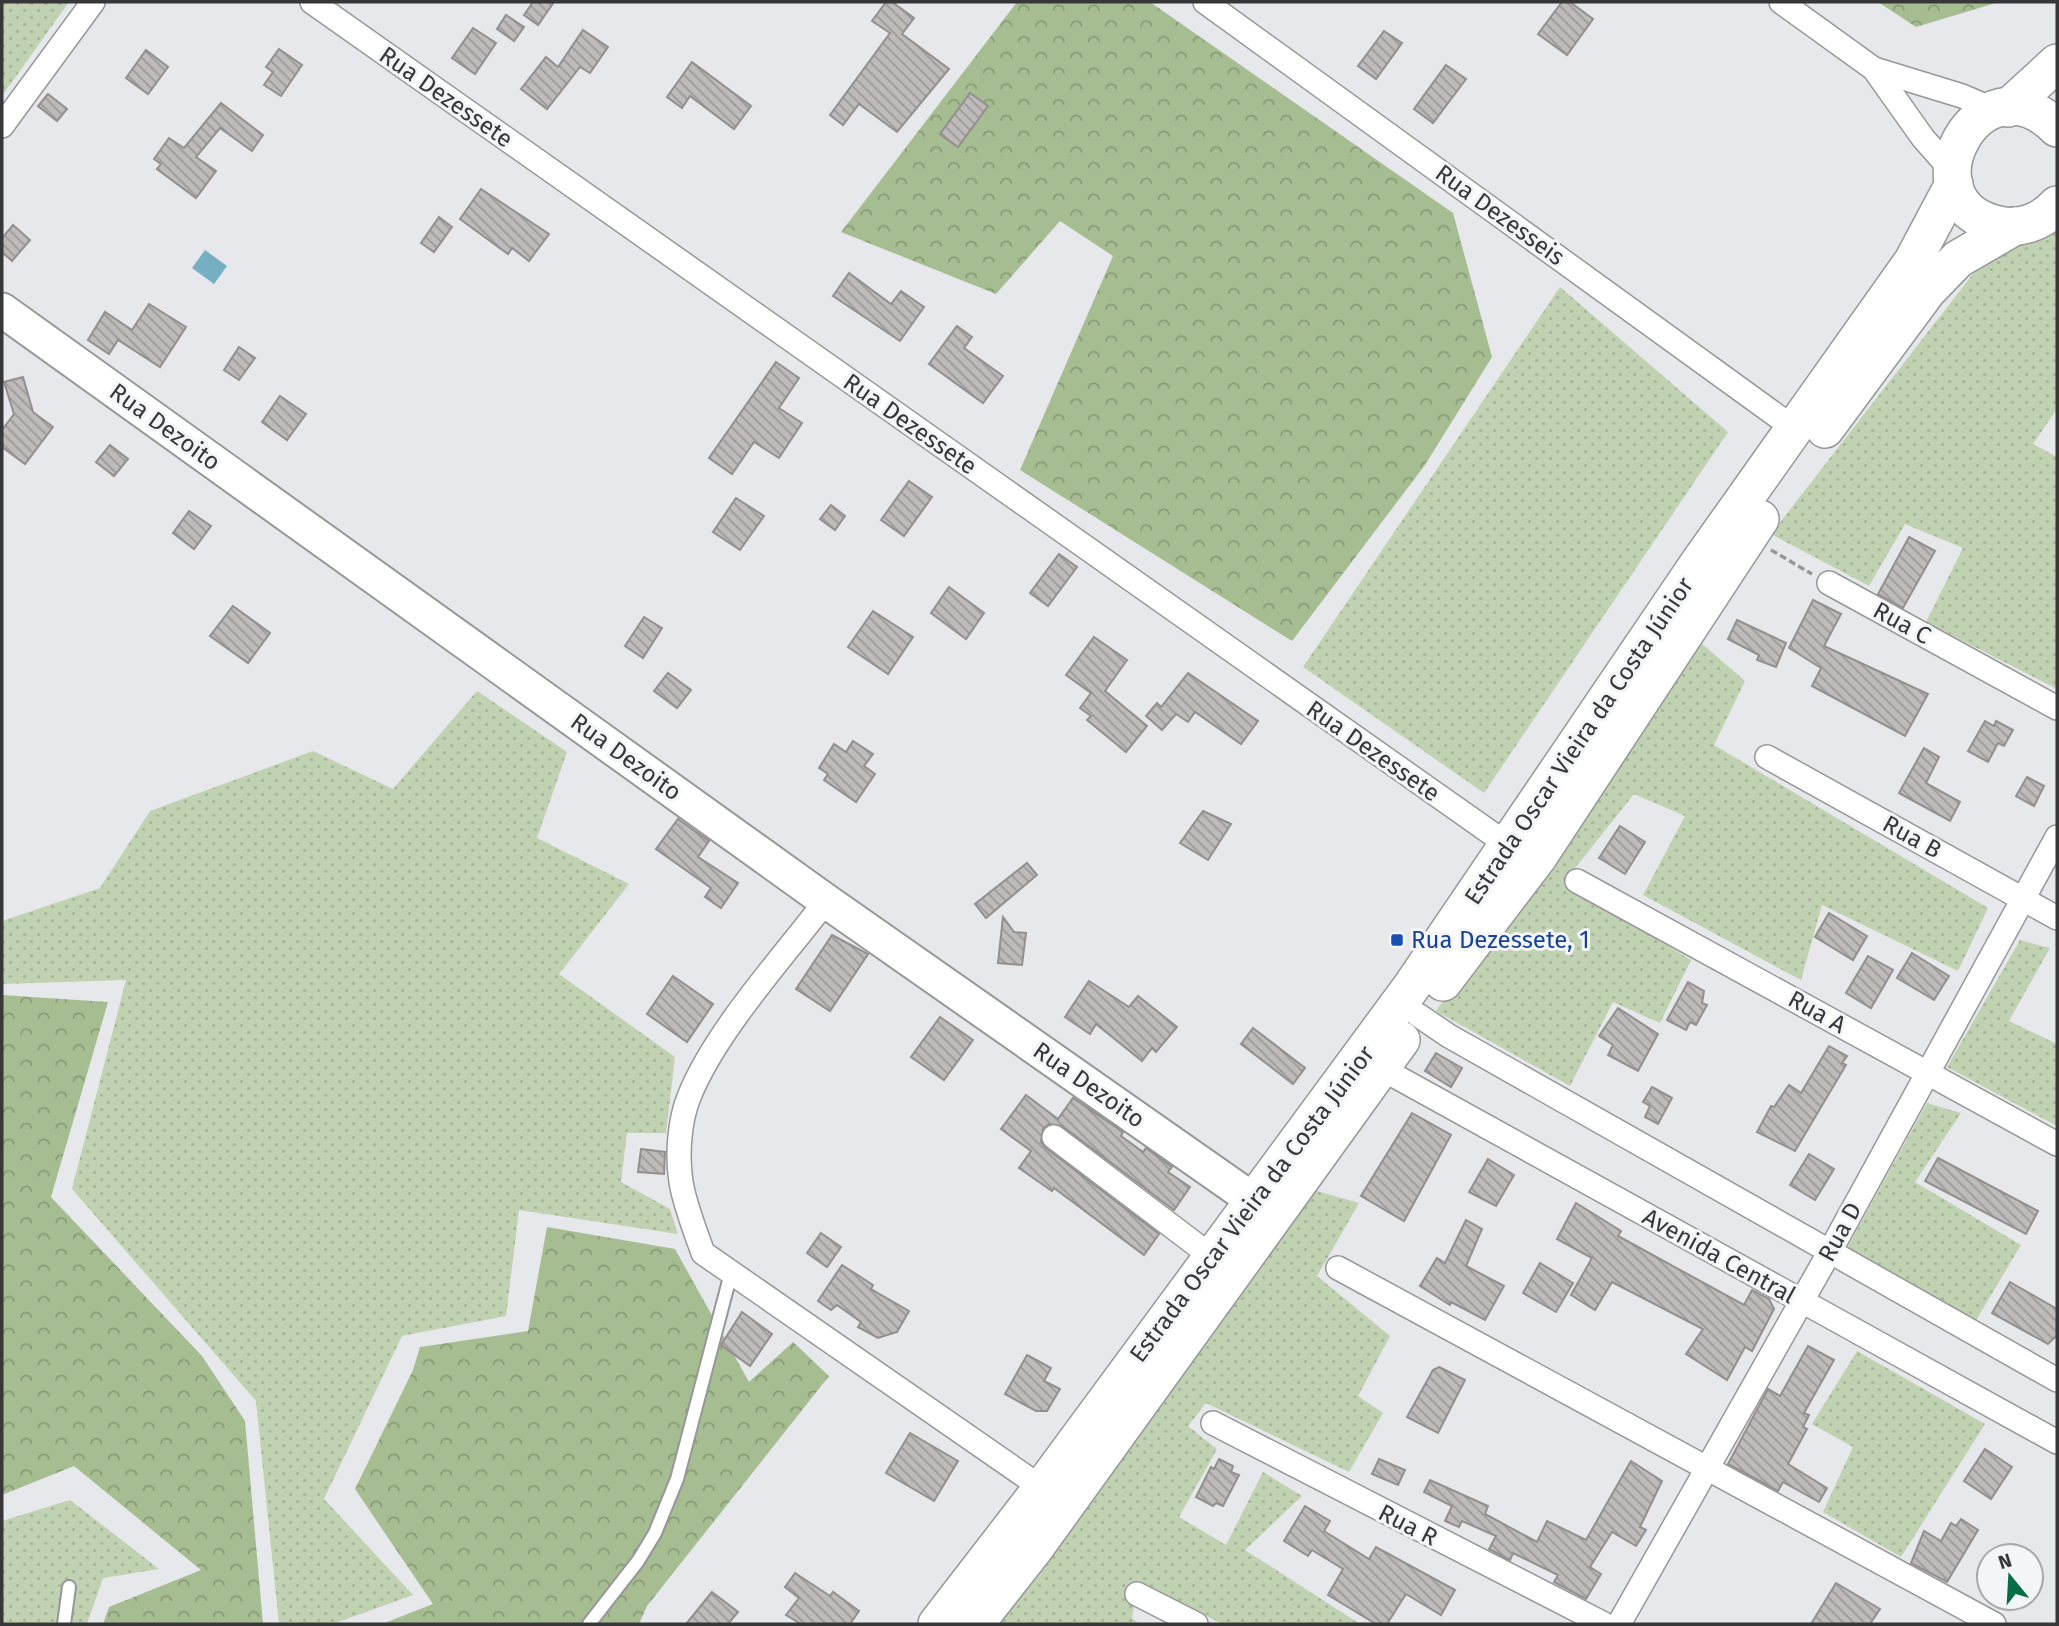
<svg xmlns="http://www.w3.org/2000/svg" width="2059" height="1626" font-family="'Fira Sans',sans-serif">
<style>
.grass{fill:url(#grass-dots)}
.forest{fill:url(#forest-crowns)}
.water{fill:#77afc2}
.building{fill:url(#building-back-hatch);stroke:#938f8e;stroke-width:2}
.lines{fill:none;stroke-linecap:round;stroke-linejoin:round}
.lane-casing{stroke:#969799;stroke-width:16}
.street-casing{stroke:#969799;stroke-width:26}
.secondary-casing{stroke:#969799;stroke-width:37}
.primary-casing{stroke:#969799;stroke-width:40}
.path{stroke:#97979a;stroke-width:3.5;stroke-dasharray:7 3.5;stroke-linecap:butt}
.lane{stroke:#fff;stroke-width:12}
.street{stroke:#fff;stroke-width:23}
.secondary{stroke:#fff;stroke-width:33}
.primary{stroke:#fff;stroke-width:37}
.transit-dot{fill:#1a4fb4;stroke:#f4f5f8;stroke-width:2.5}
.labels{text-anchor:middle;stroke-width:6;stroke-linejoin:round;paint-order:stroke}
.street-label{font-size:24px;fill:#373739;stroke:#f4f5f8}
.transit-label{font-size:24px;fill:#164399;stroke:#f4f5f8;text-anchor:start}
</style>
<defs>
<pattern id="grass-dots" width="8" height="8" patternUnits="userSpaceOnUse" patternTransform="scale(1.75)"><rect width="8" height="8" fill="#c0d2b1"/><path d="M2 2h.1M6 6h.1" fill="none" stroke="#a6b599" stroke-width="1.8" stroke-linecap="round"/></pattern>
<pattern id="forest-crowns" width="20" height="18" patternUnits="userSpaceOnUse" patternTransform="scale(1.75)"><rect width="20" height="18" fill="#a6bd91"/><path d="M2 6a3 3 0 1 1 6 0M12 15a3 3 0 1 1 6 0" fill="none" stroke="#889a77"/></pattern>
<pattern id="building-back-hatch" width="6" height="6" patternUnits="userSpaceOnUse" patternTransform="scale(1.75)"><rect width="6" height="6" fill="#bebbba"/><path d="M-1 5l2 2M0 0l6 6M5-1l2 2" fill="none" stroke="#9b9998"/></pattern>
</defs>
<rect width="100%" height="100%" fill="#e7e8eb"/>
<g class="grass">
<path d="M2,2H69L2,96Z"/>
<path d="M2057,224V409L2033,444L2057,457V689L1926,622L1963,548L1905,524L1869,586L1771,534L1976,270Z"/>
<path d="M1560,287L1728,432L1484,793L1303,667Z"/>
<path d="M1694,637L1745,681L1714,745L1988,908L1958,971L1822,905L1801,980L1643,895L1685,816L1634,794L1564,882L1691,960L1660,1023L1613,1002L1570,1086L1436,1011Z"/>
<path d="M477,691L567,752L537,838L629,884L559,974L675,1057L666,1133H627L621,1182L670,1209L678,1234L519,1210L506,1316L402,1336L324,1499L413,1595L333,1624H279L256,1401L72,1189L126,980L2,984V921L100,888L150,811L313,751L393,789Z"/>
<path d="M2020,940L2050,948L2009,1021L2057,1044V1126L1947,1067Z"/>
<path d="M1927,1103L1961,1113L1915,1182L2021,1245L1975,1322L1846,1250Z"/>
<path d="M1310,1189L1359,1203L1317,1276L1390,1336L1358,1396L1383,1413L1349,1472L1206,1403L1188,1426L1217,1449L1179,1517L1226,1545L1263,1472L1302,1496L1245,1550L1360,1624H1222L1138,1580L1132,1618L1139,1624H994Z"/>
<path d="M1857,1351L1985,1424L1901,1557L1823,1512L1853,1447L1812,1424Z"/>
<path d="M70,1500L159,1569L103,1578L87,1624H2V1521Z"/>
</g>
<g class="forest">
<path d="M1017,2H1150L1453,213L1492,357L1425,465L1292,641L1020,470L1113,256L1060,221L996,294L841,232Z"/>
<path d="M1878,2H1999L1916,27Z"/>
<path d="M2,995L108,1002L51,1197L202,1356L245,1421L263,1624H103L109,1607L201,1570L74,1466L2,1495Z"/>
<path d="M547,1227L675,1249L749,1382L793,1342L829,1376L647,1606L639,1624H382L433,1604L355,1489L413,1370L420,1347L528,1331Z"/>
</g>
<path class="water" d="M205,250L227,266L214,284L192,268Z"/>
<g class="building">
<path d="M533,2H554L538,25L524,15Z"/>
<path d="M886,2H892L914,18L902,34L949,69L897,132L859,104L843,125L830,115L890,33L872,21Z"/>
<path d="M1562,2H1570L1593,19L1567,55L1538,34Z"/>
<path d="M506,15L524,27L514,41L497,29Z"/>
<path d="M473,28L496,43L475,74L452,58Z"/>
<path d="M583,30L608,47L590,73L580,67L547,109L521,89L546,57L558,67Z"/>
<path d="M1384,31L1402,43L1376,79L1358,66Z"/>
<path d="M279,49L302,65L281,96L264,85L273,72L266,67Z"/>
<path d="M146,50L168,67L148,94L126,78Z"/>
<path d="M692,62L751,106L734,129L690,96L682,108L667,97Z"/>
<path d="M1446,65L1466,79L1433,123L1414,109Z"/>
<path d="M970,93L988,106L958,147L940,134Z"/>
<path d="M48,94L67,109L57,121L38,106Z"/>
<path d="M221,103L263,135L252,151L220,128L196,157L216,171L196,198L157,169L161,164L154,159L169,138L184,148Z"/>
<path d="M481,189L549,234L529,261L512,248L508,254L460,219Z"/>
<path d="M439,217L452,227L434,252L421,243Z"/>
<path d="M13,225L30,240L12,261L2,252V238Z"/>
<path d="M849,273L891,304L901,291L924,307L900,341L833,296Z"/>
<path d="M149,304L186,327L160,367L118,340L109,354L88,340L105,312L132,330Z"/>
<path d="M957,326L972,337L964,348L1003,376L983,403L929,364Z"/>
<path d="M239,347L255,358L239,380L224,370Z"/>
<path d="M776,362L799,378L779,408L802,423L779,458L754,442L732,474L709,458Z"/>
<path d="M23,377L33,412L53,427L25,464L2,447V430L14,414L4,382Z"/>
<path d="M280,396L306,414L287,440L262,422Z"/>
<path d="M110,445L128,459L114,476L96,462Z"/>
<path d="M909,481L932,497L904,536L881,520Z"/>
<path d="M736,498L764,516L740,550L713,532Z"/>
<path d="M831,505L845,516L835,530L820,519Z"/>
<path d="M189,511L211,526L194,549L173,533Z"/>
<path d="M1909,537L1935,551L1903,608L1878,594Z"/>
<path d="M1059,554L1077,567L1048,606L1030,593Z"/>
<path d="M949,587L984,613L966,639L931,613Z"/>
<path d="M1813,600L1841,614L1824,646L1928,694L1905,736L1812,686L1821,668L1789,648Z"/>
<path d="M233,606L270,633L248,663L210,636Z"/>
<path d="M873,611L913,637L888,674L848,647Z"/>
<path d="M644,617L662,628L643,658L625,646Z"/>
<path d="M1737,620L1786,643L1776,667L1757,660L1759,655L1728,639Z"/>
<path d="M1094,637L1127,660L1105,691L1147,726L1126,752L1087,720L1091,716L1080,708L1091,693L1066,675Z"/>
<path d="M668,673L691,690L677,708L654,691Z"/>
<path d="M1188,673L1258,721L1241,744L1195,712L1188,722L1176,714L1162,730L1146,716L1157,703L1161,707Z"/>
<path d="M1985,721L1994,726L1996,721L2013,730L2004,746L1998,743L1988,762L1968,751Z"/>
<path d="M853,741L873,754L864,766L875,774L856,802L824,780L828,774L819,768L834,744L846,752Z"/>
<path d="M1924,748L1939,757L1926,783L1960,802L1950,821L1899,793Z"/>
<path d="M2027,777L2044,786L2034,806L2016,796Z"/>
<path d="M1203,811L1231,824L1208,860L1180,843Z"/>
<path d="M678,819L709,841L698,857L738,883L721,908L705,897L711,888L656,849Z"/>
<path d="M1620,826L1645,842L1625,874L1599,858Z"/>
<path d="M1027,863L1037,875L986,918L975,904Z"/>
<path d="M1829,913L1867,936L1853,960L1815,937Z"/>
<path d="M1003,917L1014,932L1026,933L1022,965L998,963Z"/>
<path d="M832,935L868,954L830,1011L796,989Z"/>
<path d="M1912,953L1949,976L1934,1000L1897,978Z"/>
<path d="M1868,956L1893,970L1871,1008L1846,993Z"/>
<path d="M673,976L713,1004L687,1042L647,1014Z"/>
<path d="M1089,981L1129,1007L1138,996L1177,1027L1156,1052L1152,1048L1142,1061L1096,1024L1090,1034L1065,1017Z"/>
<path d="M1688,982L1704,991L1702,1003L1707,1005L1696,1025L1690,1022L1686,1030L1667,1020Z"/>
<path d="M1618,1008L1658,1034L1638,1071L1608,1055L1613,1045L1599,1036Z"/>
<path d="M940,1017L973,1040L944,1080L911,1057Z"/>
<path d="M1253,1028L1305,1068L1293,1084L1241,1044Z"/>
<path d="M1829,1046L1847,1056L1842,1063L1846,1065L1795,1151L1757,1132L1771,1106L1774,1107L1789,1085L1801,1093Z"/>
<path d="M1436,1053L1462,1068L1451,1087L1425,1071Z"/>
<path d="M1652,1087L1672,1098L1658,1124L1645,1117L1650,1106L1643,1102Z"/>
<path d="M1026,1095L1058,1119L1073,1098L1123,1132L1121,1136L1143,1152L1146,1148L1172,1167L1168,1172L1190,1187L1174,1210L1062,1126L1049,1124L1043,1129L1041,1142L1046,1148L1159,1234L1144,1255L1054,1188L1052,1191L1019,1168L1031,1151L1001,1129Z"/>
<path d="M1412,1113L1451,1135L1404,1221L1361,1196Z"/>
<path d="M641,1149L665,1152L664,1174L638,1172Z"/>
<path d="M1809,1154L1834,1169L1815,1200L1790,1185Z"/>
<path d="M1938,1158L2038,1211L2026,1234L1925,1181Z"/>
<path d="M1488,1159L1514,1175L1496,1206L1469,1192Z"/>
<path d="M1576,1203L1621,1231L1618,1236L1744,1305L1752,1290L1769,1299L1774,1309L1752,1351L1745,1347L1727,1380L1686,1354L1703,1329L1612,1282L1595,1310L1571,1295L1592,1258L1557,1239Z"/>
<path d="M1466,1220L1482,1229L1466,1266L1504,1286L1485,1320L1451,1302L1450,1305L1420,1286L1437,1258L1445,1263Z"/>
<path d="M821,1233L841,1247L827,1267L807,1253Z"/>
<path d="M1540,1263L1573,1283L1556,1312L1523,1293Z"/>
<path d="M842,1265L873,1285L871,1289L909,1311L897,1332L878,1338L858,1327L861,1322L837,1305L831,1310L818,1301Z"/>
<path d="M2010,1282L2057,1309V1335L2048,1344L1992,1313Z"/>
<path d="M742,1312L772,1334L750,1366L721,1345Z"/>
<path d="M1808,1346L1834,1360L1804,1413L1809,1415L1803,1427L1807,1429L1788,1464L1827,1488L1819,1502L1783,1482L1778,1491L1728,1464L1768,1389L1780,1396Z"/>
<path d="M1027,1355L1051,1368L1044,1381L1060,1389L1047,1411H1036L1005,1394Z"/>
<path d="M1439,1367L1465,1380L1438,1433L1407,1417L1433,1370Z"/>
<path d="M910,1433L958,1461L934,1501L886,1473Z"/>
<path d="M1985,1449L2012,1467L1991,1499L1964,1481Z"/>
<path d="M1219,1459L1233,1466L1231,1472L1239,1475L1223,1506L1216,1503L1213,1506L1196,1497L1211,1467L1214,1469Z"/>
<path d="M1379,1459L1405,1470L1398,1485L1372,1474Z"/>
<path d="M1631,1461L1662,1481L1640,1527L1646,1530L1636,1546L1612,1532L1590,1567L1601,1574L1586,1599L1554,1582L1558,1575L1513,1553L1510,1560L1489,1549L1496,1536L1462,1521L1459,1527L1445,1521L1452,1506L1424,1492L1430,1480L1488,1506L1485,1514L1537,1542L1547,1521L1586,1540Z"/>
<path d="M1305,1506L1330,1521L1324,1531L1369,1559L1376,1547L1455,1590L1441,1615L1406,1594L1387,1624H1376L1328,1595L1343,1569L1312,1550L1308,1556L1284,1541Z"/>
<path d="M1961,1519L1978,1530L1947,1582L1911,1563L1924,1531L1941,1541L1951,1523L1956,1526Z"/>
<path d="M795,1573L830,1596L833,1592L859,1611L850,1624H801L786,1615L799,1598L785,1587Z"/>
<path d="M1836,1583L1880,1609L1870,1624H1811Z"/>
<path d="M712,1592L738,1612L728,1624H686Z"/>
</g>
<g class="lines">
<g class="lane-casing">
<g id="lane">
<path d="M64,1624L69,1587"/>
<path d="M589,1624L638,1561L655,1533L677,1479L731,1273"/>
</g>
</g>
<g class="street-casing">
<g id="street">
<path d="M312,2L1508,845"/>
<path d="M1205,2L1795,429"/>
<path d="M1781,2L1874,69L1923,138L1952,171"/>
<path d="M1874,69L1962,96L1995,110"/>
<path d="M2,126L93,2"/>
<path d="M1829,583L2057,708"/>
<path d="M1767,757L2057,918"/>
<path d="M1577,881L2057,1144"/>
<path d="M826,901C783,957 714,1033 689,1097C679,1121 677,1157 681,1182C685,1206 695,1230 703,1253L1042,1488"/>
<path d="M1418,1015L1449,1036L2057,1380"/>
<path d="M1380,1073L1395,1076L2057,1442"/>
<path d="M1054,1137L1211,1256"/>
<path d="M1338,1268L1994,1624"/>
<path d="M1213,1423L1604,1624"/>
<path d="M1137,1594L1196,1624"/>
<path d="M1619,1624L1829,1253L2057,837"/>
</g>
</g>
<g class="secondary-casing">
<path id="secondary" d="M2,310L826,901L1253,1200"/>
</g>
<g class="primary-casing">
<g id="primary">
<path d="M2008,108L2057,63"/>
<path d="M2057,128C1979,50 1899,204 1999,225C2021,230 2043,221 2057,205"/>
<path d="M1825,429L1927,291L1958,259L2015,226"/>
<path d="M1443,982L1538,857L1760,519"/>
<path d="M937,1624L1042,1488L1412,986L1699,563L1913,261L1954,184"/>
<path d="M975,1624L1034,1549L1401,1040"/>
</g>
</g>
<path class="path" d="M1771,550L1812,574"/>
<use href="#lane" class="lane"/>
<use href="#street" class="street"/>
<use href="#secondary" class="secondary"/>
<use href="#primary" class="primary"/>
</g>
<rect class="transit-dot" x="1390" y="933" width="14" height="14" rx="3.5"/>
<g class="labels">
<g class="street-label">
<text transform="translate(446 97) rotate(35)" y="8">Rua Dezessete</text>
<text transform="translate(1500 215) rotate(36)" y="8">Rua Dezesseis</text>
<text transform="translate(910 424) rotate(35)" y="8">Rua Dezessete</text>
<text transform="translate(165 427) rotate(36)" y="8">Rua Dezoito</text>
<text transform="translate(1902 623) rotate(29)" y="8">Rua C</text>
<text transform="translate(1579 741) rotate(-56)" y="8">Estrada Oscar Vieira da Costa Júnior</text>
<text transform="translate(1373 751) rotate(35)" y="8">Rua Dezessete</text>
<text transform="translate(626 757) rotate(36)" y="8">Rua Dezoito</text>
<text transform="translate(1912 837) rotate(29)" y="8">Rua B</text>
<text transform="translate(1817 1012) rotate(29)" y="8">Rua A</text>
<text transform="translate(1089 1085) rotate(35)" y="8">Rua Dezoito</text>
<text transform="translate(1252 1204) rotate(-53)" y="8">Estrada Oscar Vieira da Costa Júnior</text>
<text transform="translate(1840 1232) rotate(-61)" y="8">Rua D</text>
<text transform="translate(1719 1256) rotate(29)" y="8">Avenida Central</text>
<text transform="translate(1408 1525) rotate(27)" y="8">Rua R</text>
</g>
<g class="transit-label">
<text x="1411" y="948">Rua Dezessete, 1</text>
</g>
</g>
<rect width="2059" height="1626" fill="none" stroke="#373739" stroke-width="7"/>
<g transform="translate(2010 1577) rotate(342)"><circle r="33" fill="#f4f5f8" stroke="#a8a9ac" stroke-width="2"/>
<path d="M0-5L12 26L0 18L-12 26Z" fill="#066e44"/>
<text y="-10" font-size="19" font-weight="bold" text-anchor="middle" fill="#373739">N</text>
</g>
</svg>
